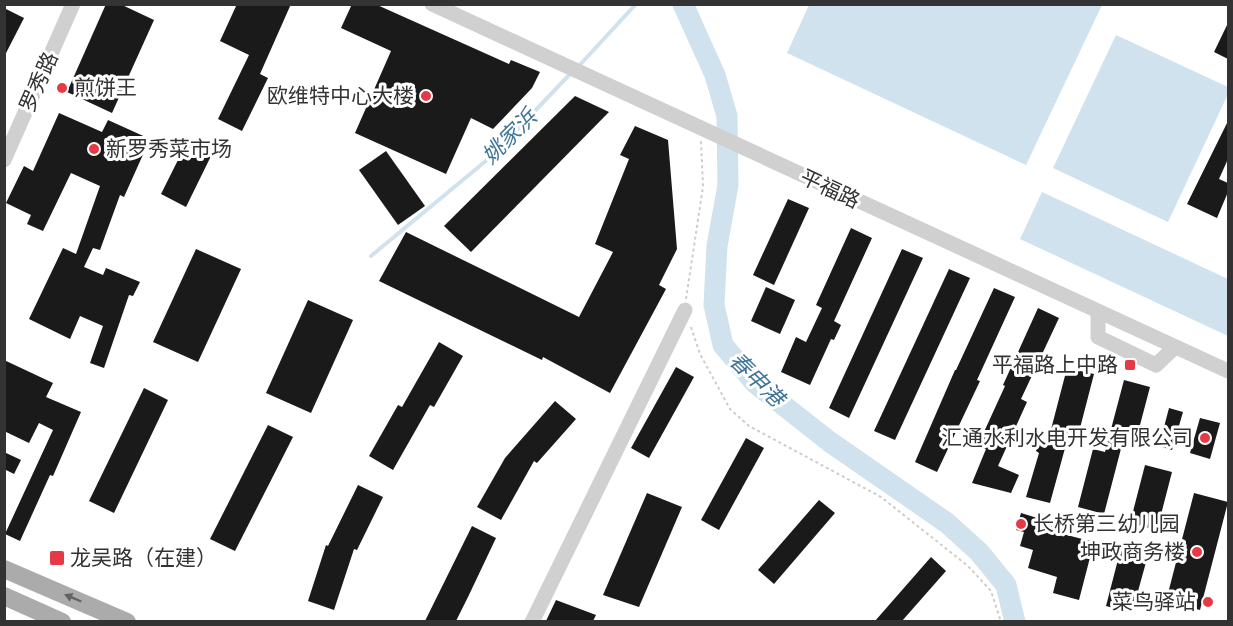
<svg xmlns="http://www.w3.org/2000/svg" width="1233" height="626" font-family="Ubuntu,'Noto Sans SC',sans-serif">
<style>
.water{fill:#cfe2ee}
.lines{fill:none;stroke-linecap:round;stroke-linejoin:round}
.stream{stroke:#cfe2ee;stroke-width:4}
.river{stroke:#cfe2ee;stroke-width:21}
.building{fill:#1a1a1a}
.path{stroke:#cdcdcd;stroke-width:2;stroke-dasharray:3 3;stroke-linecap:butt}
.minor{stroke:#d0d0d0;stroke-width:15}
.major{stroke:#ababab;stroke-width:18}
.oneway{fill:#636363}
.poi-dot{fill:#e63946;stroke:#fff;stroke-width:2}
.labels{text-anchor:middle;stroke-width:6;stroke-linejoin:round;paint-order:stroke}
.street-label{font-size:21px;fill:#333;stroke:#fff}
.poi-label{font-size:21px;fill:#333;stroke:#fff;text-anchor:end}
.water-label{font-size:22px;font-style:italic;fill:#3f7597;stroke:#fff}
</style>
<rect width="100%" height="100%" fill="#fff"/>
<g class="water">
<path d="M809,5V4L1102,5L1026,165L787,53Z"/>
<path d="M1116,35L1228,87V94L1168,222L1053,168Z"/>
<path d="M1042,192L1228,279V336L1020,239Z"/>
</g>
<g class="lines">
<g class="stream">
<path d="M577,68L636,4"/>
<path d="M371,256L493,155L571,73"/>
</g>
<path class="river" d="M683,4L715,75L727,116L728,185L717,246L714,305L723,345L755,383L830,442L947,523L979,552L1006,585L1015,622"/>
</g>
<g class="building">
<path d="M106,4H120L154,20L112,113L67,92Z"/>
<path d="M237,4H291L260,74L268,78L242,131L218,119L249,55L220,41Z"/>
<path d="M352,4H375L509,64L511,60L540,72L532,88L493,129L471,118L446,174L355,133L391,51L341,28Z"/>
<path d="M4,8L24,18L4,57Z"/>
<path d="M1228,23V59L1214,52Z"/>
<path d="M575,96L609,112L471,252L444,226Z"/>
<path d="M59,113L102,132L108,120L150,139L124,197L120,195L100,250L93,248L84,267L103,275L106,268L140,282L133,296L129,295L104,368L90,363L103,326L80,316L70,339L29,319L63,248L76,254L100,186L71,173L43,231L27,224L31,215L6,203L24,166L33,171Z"/>
<path d="M1228,121V159L1219,179L1228,183V192L1217,218L1187,204Z"/>
<path d="M635,126L668,140L677,249L659,285L666,289L610,393L543,357L542,360L379,281L406,232L579,317L613,252L595,244L629,159L620,155Z"/>
<path d="M187,142L212,154L186,207L161,194Z"/>
<path d="M386,151L425,206L398,225L359,170Z"/>
<path d="M788,199L809,208L774,285L753,275Z"/>
<path d="M851,228L872,238L834,321L841,325L834,340L831,339L810,385L781,372L796,337L806,342L822,308L816,305Z"/>
<path d="M196,249L241,269L198,362L153,342Z"/>
<path d="M902,249L923,258L849,418L829,408Z"/>
<path d="M949,269L970,278L895,440L874,431Z"/>
<path d="M766,287L795,300L780,334L751,321Z"/>
<path d="M994,288L1015,297L977,380L980,381L937,472L915,462L955,370H956Z"/>
<path d="M308,300L353,320L311,413L266,393Z"/>
<path d="M1038,308L1059,318L1021,399L1027,402L998,466L1019,475L1011,493L972,483L986,449L978,445L1005,386L1003,385Z"/>
<path d="M439,342L463,356L434,407L430,405L393,470L369,456L398,405L402,407Z"/>
<path d="M4,360L53,383L46,397L81,412L53,476L50,475L20,541L5,534L53,430L39,423L29,443L4,431Z"/>
<path d="M676,367L694,377L649,458L631,448Z"/>
<path d="M1067,368L1094,374L1079,432L1070,430L1050,503L1026,497L1039,453L1036,451L1039,439L1048,441Z"/>
<path d="M1124,380L1150,387L1135,444L1123,441L1104,514L1078,507L1093,449L1105,452Z"/>
<path d="M144,388L168,400L114,513L89,501Z"/>
<path d="M555,401L576,419L537,463L534,461L501,520L477,507L505,458Z"/>
<path d="M1169,408L1183,412L1172,450L1159,446Z"/>
<path d="M1200,418L1220,423L1210,459L1190,453Z"/>
<path d="M268,425L293,437L235,551L210,539Z"/>
<path d="M746,438L764,448L719,530L701,520Z"/>
<path d="M4,452L21,460L14,474L4,469Z"/>
<path d="M1145,465L1172,472L1157,530L1130,523Z"/>
<path d="M358,485L383,497L357,550L354,549L334,610L308,601L326,545L328,546Z"/>
<path d="M647,493L682,507L639,607L603,595Z"/>
<path d="M1194,493L1228,502L1200,610L1166,601Z"/>
<path d="M819,500L835,513L774,584L758,570Z"/>
<path d="M1021,513L1057,524L1055,532L1094,542L1079,600L1053,593L1057,577L1028,568L1033,550L1020,546L1024,532L1016,530Z"/>
<path d="M472,526L496,538L468,597L456,621H425Z"/>
<path d="M1121,548L1148,555L1132,613L1106,606Z"/>
<path d="M931,557L946,571L902,621H875Z"/>
<path d="M556,600L596,615L593,621H546Z"/>
</g>
<g class="lines">
<g class="path">
<path d="M686,299L703,187L701,141"/>
<path d="M691,327L700,354L730,409L749,426L881,497L968,566L991,591L1001,622"/>
</g>
<g class="minor">
<path d="M432,4L1228,371"/>
<path d="M4,160L73,4"/>
<path d="M1098,312V337L1156,365L1175,347"/>
<path d="M532,622L685,310"/>
</g>
<g class="major">
<path d="M4,569L127,622"/>
<path d="M4,596L62,622"/>
</g>
</g>
<defs><path id="oneway-solid" d="M-6-.8H1V-3.2L6.5 0L1 3.2V.8H-6Z" transform="scale(1.5)"/></defs>
<use class="oneway" href="#oneway-solid" transform="translate(73 598) rotate(-157)"/>
<g class="poi-dot">
<circle cx="62" cy="88" r="6"/>
<circle cx="426" cy="96" r="6"/>
<circle cx="94" cy="149" r="6"/>
<rect x="1124" y="359" width="12" height="12" rx="3"/>
<circle cx="1205" cy="438" r="6"/>
<circle cx="1021" cy="524" r="6"/>
<circle cx="1197" cy="552" r="6"/>
<rect x="49" y="550" width="16" height="16" rx="3"/>
<circle cx="1208" cy="602" r="6"/>
</g>
<g class="labels">
<g class="street-label">
<text transform="translate(39 82) rotate(-66)" y="7">罗秀路</text>
<text transform="translate(830 189) rotate(25)" y="7">平福路</text>
</g>
<g class="poi-label">
<text x="74" y="95" text-anchor="start">煎饼王</text>
<text x="414" y="103">欧维特中心大楼</text>
<text x="106" y="156" text-anchor="start">新罗秀菜市场</text>
<text x="1118" y="372">平福路上中路</text>
<text x="1193" y="445">汇通水利水电开发有限公司</text>
<text x="1033" y="531" text-anchor="start">长桥第三幼儿园</text>
<text x="1185" y="559">坤政商务楼</text>
<text x="70" y="565" text-anchor="start">龙吴路（在建）</text>
<text x="1196" y="609">菜鸟驿站</text>
</g>
<g class="water-label">
<text transform="translate(509 136) rotate(-45)" y="8">姚家浜</text>
<text transform="translate(757 379) rotate(44)" y="8">春申港</text>
</g>
</g>
<rect width="1233" height="626" fill="none" stroke="#333333" stroke-width="12"/>
</svg>
